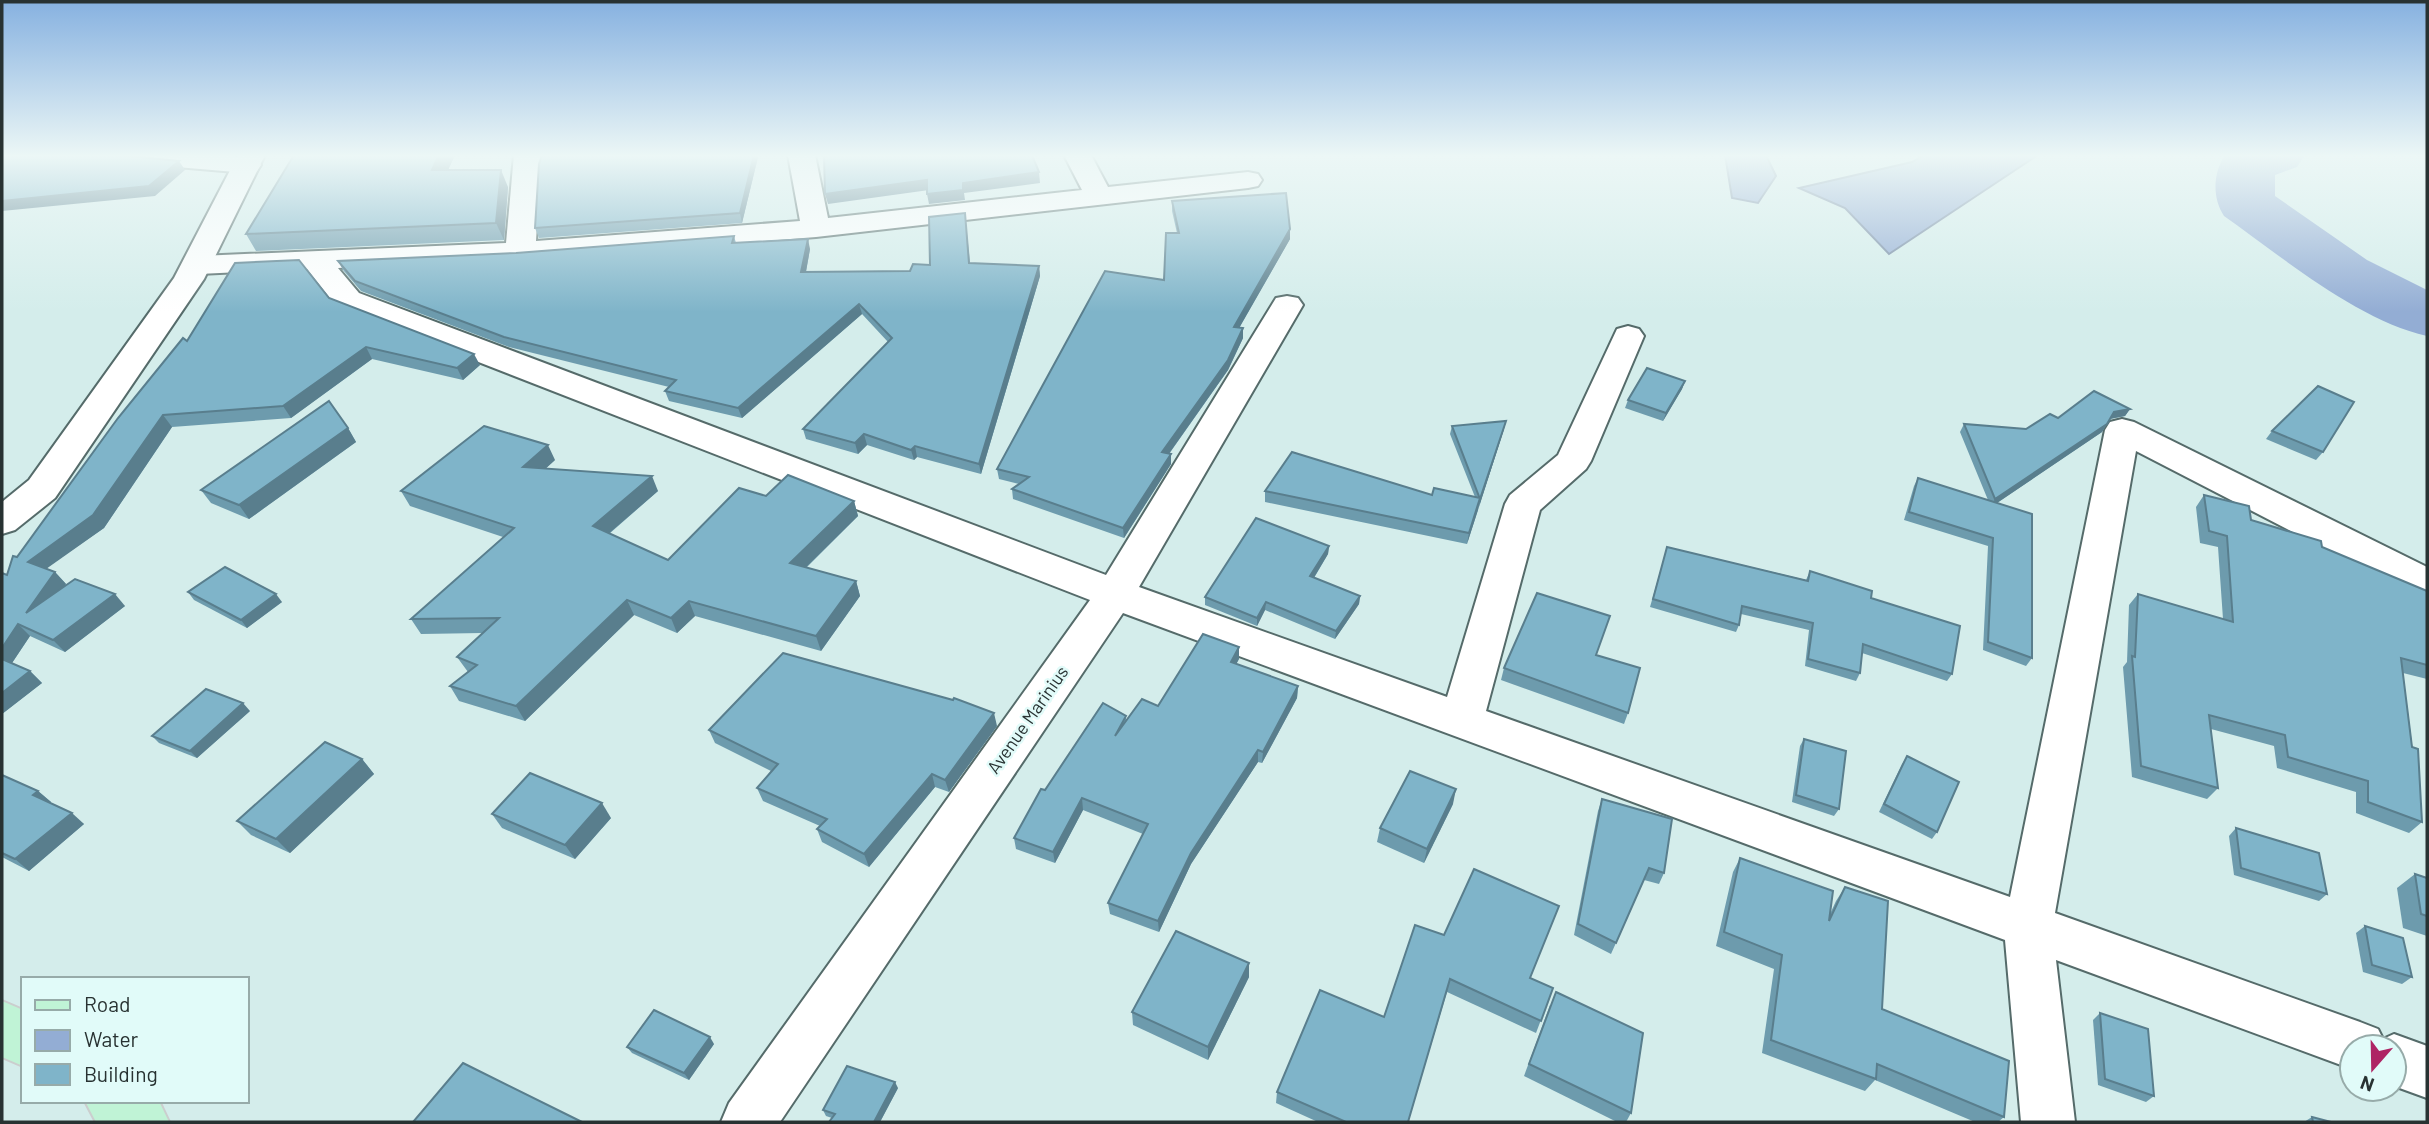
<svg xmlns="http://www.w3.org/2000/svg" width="2429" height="1124" font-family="Barlow,sans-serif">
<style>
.water{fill:#93add4;stroke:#7388a3;stroke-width:2}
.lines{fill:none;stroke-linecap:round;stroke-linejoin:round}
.river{fill:#93add4;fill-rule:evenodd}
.minor-casing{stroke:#556b6a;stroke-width:4}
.tertiary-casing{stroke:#556b6a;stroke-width:4}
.primary-casing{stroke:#cbcece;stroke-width:4}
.minor{fill:#fff;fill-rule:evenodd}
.tertiary{fill:#fff;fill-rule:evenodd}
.primary{fill:#c0f3d6;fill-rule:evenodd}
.wall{fill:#6d9bad}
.shaded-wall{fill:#597e8d}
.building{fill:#7fb4c9;stroke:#597e8d;stroke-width:2}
.labels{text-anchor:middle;stroke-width:5;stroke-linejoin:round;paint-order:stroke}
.street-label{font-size:18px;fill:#283232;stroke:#e1fbf9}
</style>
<rect width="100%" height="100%" fill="#d4edeb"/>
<g class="water">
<path d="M1725,155H1766L1776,176L1758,203L1732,198Z"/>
<path d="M1924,155H2038L1889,254L1845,208L1799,188L1912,162Z"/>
</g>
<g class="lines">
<path class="river" d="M2225,155H2305L2297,167L2275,175V196L2367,260L2427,290V336C2357,320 2282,257 2224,216C2212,198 2213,173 2225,155Z"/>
<g class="minor-casing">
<g id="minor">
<path d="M117,155H227L257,159L261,165L257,171L247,173L130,163L120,161Z"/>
<path d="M514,155H541L536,241L800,221L788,155H815L828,218L1082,190L1064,155H1091L1108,187L1248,172L1258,174L1262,180L1258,186L1248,188L816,237L520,260L338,268L359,293L1106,575L1276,298L1287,296L1298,298L1303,305L1139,587L1447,697L1505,504L1510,495L1558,455L1617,329L1628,326L1639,329L1644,336L1591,461L1586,469L1540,510L1486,711L2010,897L2105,430L2110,422L2122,419L2134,422L2427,567V598L2413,594L2136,451L2055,913L2360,1022L2378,1029L2383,1039L2394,1034L2427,1046V1098L2394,1086V1047H2352V1069L2056,960L2075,1122H2021L2005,940L1123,613L780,1122H721L729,1103L1090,600L337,307L307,269L199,274L188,271L184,265L188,259L199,256L506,243Z"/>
</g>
</g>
<g class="tertiary-casing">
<path id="tertiary" d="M238,155H265L204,279L55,498L15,530L2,534V502L29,480L174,278Z"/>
</g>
<g class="primary-casing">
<g id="primary">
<path d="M2,1001L23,1010V1066L2,1057Z"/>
<path d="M85,1101H159L169,1122H96Z"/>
</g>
</g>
<use href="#minor" class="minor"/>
<use href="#tertiary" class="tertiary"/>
<use href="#primary" class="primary"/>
</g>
<g class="wall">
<path d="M455,155L448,170L508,187L504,240L256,251L246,234Z"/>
<path d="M758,157L742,223L539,238L535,228Z"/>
<path d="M1172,201L1290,239L1239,328L1243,338L1228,370L1169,454H1171V464L1124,538L1013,499L1012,489L1019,484L999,479L997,469L1164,280L1177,233L1172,211Z"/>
<path d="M965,213L970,263L1039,266L1040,276L981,474L917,457L914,460L867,445L858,454L806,439L803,429L888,342L862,314L742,418L669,401L665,391L669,387L509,347L361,291L343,270L338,261L516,253L734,236L736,243L810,249L806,272L910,271L930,265Z"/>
<path d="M329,298L480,365L463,380L372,359L291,418L172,427L104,528L46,568L55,572L66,584L63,587L125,606L65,652L30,636L12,663L30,671L42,683L2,714V573L7,575L17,557L187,341Z"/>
<path d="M1685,381L1682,389L1663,421L1625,408L1628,400Z"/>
<path d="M2130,409L2125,416L2110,419L2102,432L1997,503L2032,658L2026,666L1983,650L1988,546L1904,520L1914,486L1918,478L1988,500L1960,432L1964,424L2026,429L2058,418Z"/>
<path d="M1452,426L1504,429L1467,544L1265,502V491L1475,497L1450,434Z"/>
<path d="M348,428L356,442L249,519L211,503L201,490Z"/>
<path d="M2272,431L2323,452L2316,460L2266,439Z"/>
<path d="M555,460L546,468L658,491L609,534L668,560L766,496L854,501L858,516L806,568L856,581L860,596L821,651L695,616L677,633L634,615L525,721L459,701L450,686L468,672L457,657L482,633L421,634L411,619L503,537L410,506L401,491Z"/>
<path d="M2204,495L2251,520L2322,547L2427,591V679L2403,673L2422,822L2409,833L2356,813V792L2277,768L2274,746L2211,729L2218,788L2207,799L2132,777L2123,667L2127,662L2129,605L2138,594L2223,619L2218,547L2200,543L2196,507Z"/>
<path d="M1329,546L1328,554L1314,578L1360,596L1359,604L1335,639L1265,610L1257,626L1205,605V597Z"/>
<path d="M1667,547L1806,580L1810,571L1871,598L1952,674L1947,681L1862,653L1860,673L1856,681L1805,666L1809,630L1741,614L1739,625L1736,632L1650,607Z"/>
<path d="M188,592L282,602L247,628L194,600Z"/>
<path d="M1596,655L1628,713L1624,724L1501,680L1504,668Z"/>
<path d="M1239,659L1236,664L1298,686L1297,698L1262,763L1258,762L1191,864L1159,932L1110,914L1108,903L1143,834L1083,810L1055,863L1016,849L1014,838L1045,790L1126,716V720L1158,706Z"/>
<path d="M250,711L197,758L159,743L152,736Z"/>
<path d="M997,726L949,792L935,787L869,867L822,842L817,829L820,826L763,801L757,788L771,771L715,743L709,730Z"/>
<path d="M1804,739L1839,809L1834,816L1792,802L1800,746Z"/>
<path d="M1907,756L1937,832L1932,839L1879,812L1902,764Z"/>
<path d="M362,759L374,774L290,853L251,835L237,821Z"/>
<path d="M2,775L38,791L51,802L50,803L84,824L29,871L2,857Z"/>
<path d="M1602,799L1664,873L1659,884L1644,880L1611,954L1574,935L1598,811Z"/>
<path d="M1453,804L1424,863L1377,842L1380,828Z"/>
<path d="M492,814L611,818L575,859L502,828Z"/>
<path d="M2236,828L2327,894L2319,901L2234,875L2229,836Z"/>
<path d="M1740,858L1830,914L1836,901L1845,887L1882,1009L2004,1117L1998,1122H1975L1875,1080L1865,1091L1762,1053L1774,969L1716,946L1733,872Z"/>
<path d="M2415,874L2427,878V936L2403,928L2397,888Z"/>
<path d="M1415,925L1553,988L1536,1033L1447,992L1408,1122H1318L1276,1103L1277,1092L1384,1017Z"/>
<path d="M2365,926L2412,977L2402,984L2363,972L2356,933Z"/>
<path d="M1249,963V977L1208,1060L1133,1025L1132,1012Z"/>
<path d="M1550,1005L1631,1113L1626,1122H1617L1524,1076Z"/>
<path d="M2100,1013L2154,1096L2146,1102L2098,1085L2093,1020Z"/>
<path d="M714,1044L689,1080L632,1053L627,1047Z"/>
<path d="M898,1088L880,1122H829L832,1118L826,1116L823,1110Z"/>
<path d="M2312,1117L2331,1122H2304Z"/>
</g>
<g class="shaded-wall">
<path d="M439,155H455L440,187L432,170Z"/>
<path d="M754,155H758V157L742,223L740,213Z"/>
<path d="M179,161L185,170L155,196L2,211V201Z"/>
<path d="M501,170L508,187L504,240L496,223Z"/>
<path d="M1039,172L1040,183L964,193L965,200L929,204L927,194L963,183Z"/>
<path d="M927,180L929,190L828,204L825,194Z"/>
<path d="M1290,229V239L1234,337V327Z"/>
<path d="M808,239L810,249L804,282L801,272Z"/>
<path d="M1039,266L1040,276L981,474L979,464Z"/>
<path d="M859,304L862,314L742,418L738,408Z"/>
<path d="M1243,328V338L1228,370L1163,462L1162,452Z"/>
<path d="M366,347L372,359L291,418L283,406Z"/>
<path d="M474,354L480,365L463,380L457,368Z"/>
<path d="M1685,381L1682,389L1663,421L1666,413Z"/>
<path d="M2130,409L2125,416L2109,419L2114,412Z"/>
<path d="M163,415L172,427L104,528L39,574L28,562Z"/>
<path d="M1506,421L1504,429L1479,507L1480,499Z"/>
<path d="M2107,424L2102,432L1991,507L1995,499Z"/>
<path d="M348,428L356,442L249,519L239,505Z"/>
<path d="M864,434L867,445L858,454L855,443Z"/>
<path d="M548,445L555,460L531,482L523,467Z"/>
<path d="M915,446L917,457L914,460L911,450Z"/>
<path d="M1171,454V464L1124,538L1123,528Z"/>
<path d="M652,476L658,491L600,541L593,526Z"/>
<path d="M1480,498L1478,510L1467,544L1469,533Z"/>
<path d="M854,501L858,516L795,578L790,563Z"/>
<path d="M1329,546L1328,554L1310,584V576Z"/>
<path d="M55,572L66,584L38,625L26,613Z"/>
<path d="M856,581L860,596L821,651L816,636Z"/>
<path d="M115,594L125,606L65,652L53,640Z"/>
<path d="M276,594L282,602L247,628L241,620Z"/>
<path d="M1360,596L1359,604L1335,639L1336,631Z"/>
<path d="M627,600L634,615L525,721L516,706Z"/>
<path d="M689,601L695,616L677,633L671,618Z"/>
<path d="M1266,602L1265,610L1257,626V618Z"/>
<path d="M18,624L30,636L8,669L2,663V648Z"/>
<path d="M1239,647V659L1231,674V662Z"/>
<path d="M30,671L42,683L2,714V693Z"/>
<path d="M1298,686L1297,698L1262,763L1263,752Z"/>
<path d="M243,703L250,711L197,758L190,751Z"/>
<path d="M994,713L997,726L949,792L945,780Z"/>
<path d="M1258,750V762L1191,864L1159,932L1158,921L1191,853Z"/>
<path d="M362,759L374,774L290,853L276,839Z"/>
<path d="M932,774L935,787L869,867L864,854Z"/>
<path d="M1456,789L1453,804L1424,863L1427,849Z"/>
<path d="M38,791L51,802L46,806L33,795Z"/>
<path d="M1082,798L1083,810L1055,863L1053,852Z"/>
<path d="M602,803L611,818L575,859L565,845Z"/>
<path d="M72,813L84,824L29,871L15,859Z"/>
<path d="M1249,963V977L1208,1060V1047Z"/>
<path d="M710,1037L714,1044L689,1080L684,1073Z"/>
<path d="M895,1082L898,1088L880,1122H874Z"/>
</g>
<g class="building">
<path d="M2,155H121L179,161L149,186L2,201Z"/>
<path d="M294,155H439L432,170H501L496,223L246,234Z"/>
<path d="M542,155H754L740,213L535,228L539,164Z"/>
<path d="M824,155H1032L1039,172L963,183V190L927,194V180L825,194Z"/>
<path d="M1286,193L1290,229L1234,327L1243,328L1228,360L1162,452L1171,454L1123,528L1012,489L1029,477L997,469L1105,271L1164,280L1166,233H1179L1172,201Z"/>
<path d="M965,213L969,263L1039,266L979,464L915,446L911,450L864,434L855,443L803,429L892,338L859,304L738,408L665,391L676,380L504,337L355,281L338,261L516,253L734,236L732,243L808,239L801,272L910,271L913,264L930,265L929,217Z"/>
<path d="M299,260L329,298L474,354L457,368L366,347L283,406L163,415L93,515L28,562L55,572L26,613L75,579L115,594L53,640L18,624L2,648V573L7,575L13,556L17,557L118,418L183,338L187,341L235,263Z"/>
<path d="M1647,368L1685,381L1666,413L1628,400Z"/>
<path d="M2318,386L2354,402L2323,452L2272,431Z"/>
<path d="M2094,391L2130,409L2114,412L2107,424L1995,499L1964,424L2026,429L2050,414L2058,418Z"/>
<path d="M329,401L348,428L239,505L201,490Z"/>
<path d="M1506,421L1480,499L1452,426Z"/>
<path d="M484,426L548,445L523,467L652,476L593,526L668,560L739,488L766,496L788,475L854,501L790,563L856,581L816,636L689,601L671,618L627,600L516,706L450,686L477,665L457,657L499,618L411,619L514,528L401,491Z"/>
<path d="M1292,452L1432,495L1434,488L1480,498L1469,533L1265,491Z"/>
<path d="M1918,478L2032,514V658L1988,642L1993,538L1909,512Z"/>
<path d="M2204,495L2249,506L2251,520L2321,541L2322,547L2427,591V665L2401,658L2412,747L2418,749L2422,822L2368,802V781L2288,757L2285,735L2209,715L2218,788L2141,766L2132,656L2135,657L2138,594L2233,622L2227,536L2209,531Z"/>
<path d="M1256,518L1329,546L1310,576L1360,596L1336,631L1266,602L1257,618L1205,597Z"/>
<path d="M1667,547L1808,581L1810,571L1872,591L1871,598L1960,626L1952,674L1863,644L1860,673L1808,659L1813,623L1742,606L1739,625L1653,599Z"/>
<path d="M225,567L276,594L241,620L188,592Z"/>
<path d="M1537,593L1610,616L1596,655L1640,668L1628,713L1504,668Z"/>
<path d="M1203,634L1239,647L1231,662L1298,686L1263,752L1258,750L1191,853L1158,921L1108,903L1148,824L1082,798L1053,852L1014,838L1041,789L1045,790L1103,703L1126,716L1115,736L1142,699L1158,706Z"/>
<path d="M783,653L953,700L954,698L994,713L945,780L932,774L864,854L817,829L827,819L757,788L778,764L709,730Z"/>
<path d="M2,659L30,671L2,693Z"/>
<path d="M206,689L243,703L190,751L152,736Z"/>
<path d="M1804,739L1846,751L1839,809L1796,795Z"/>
<path d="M325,742L362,759L276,839L237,821Z"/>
<path d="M1907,756L1959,782L1937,832L1884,804Z"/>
<path d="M1410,771L1456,789L1427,849L1380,828Z"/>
<path d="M530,773L602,803L565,845L492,814Z"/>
<path d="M2,775L38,791L33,795L72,813L15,859L2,853Z"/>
<path d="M1602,799L1672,819L1664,873L1649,868L1616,943L1578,924Z"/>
<path d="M2236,828L2319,853L2327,894L2241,868Z"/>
<path d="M1740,858L1833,891L1829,921L1845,887L1888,901L1882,1009L2009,1061L2004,1117L1877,1064L1876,1079L1771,1040L1782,955L1724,932Z"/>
<path d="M1474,869L1559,906L1530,978L1553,988L1541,1021L1450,979L1408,1122H1346L1277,1092L1320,990L1384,1017L1415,925L1444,935Z"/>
<path d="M2415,874L2427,878V916L2421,914Z"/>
<path d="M2365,926L2403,938L2412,977L2372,965Z"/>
<path d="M1176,931L1249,963L1208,1047L1132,1012Z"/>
<path d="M1556,992L1643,1033L1631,1113L1529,1064Z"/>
<path d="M654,1010L710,1037L684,1073L627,1047Z"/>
<path d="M2100,1013L2148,1029L2154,1096L2105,1079Z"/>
<path d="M463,1063L582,1122H413Z"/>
<path d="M847,1066L895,1082L874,1122H829L835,1114L823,1110Z"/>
<path d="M2312,1117L2331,1122H2313Z"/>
</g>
<linearGradient id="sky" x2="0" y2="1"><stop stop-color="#86b1e0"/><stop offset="0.5" stop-color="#ecf7f6"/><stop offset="1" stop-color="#ecf7f6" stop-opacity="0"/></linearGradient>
<rect width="2429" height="312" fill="url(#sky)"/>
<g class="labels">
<g class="street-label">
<text transform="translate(1028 720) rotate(-55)" y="6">Avenue Marinius</text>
</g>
</g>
<rect width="2429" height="1124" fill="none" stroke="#283232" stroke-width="7"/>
<rect x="21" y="977" width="228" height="126" fill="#e1fbf9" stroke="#97aba9" stroke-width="2"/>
<rect x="35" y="1000" width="35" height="10" fill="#c0f3d6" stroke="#97aba9" stroke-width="2"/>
<text x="84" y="1012" font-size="21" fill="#283232">Road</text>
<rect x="35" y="1030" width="35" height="21" fill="#93add4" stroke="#97aba9" stroke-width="2"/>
<text x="84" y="1047" font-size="21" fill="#283232">Water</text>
<rect x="35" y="1064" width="35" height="21" fill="#7fb4c9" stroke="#97aba9" stroke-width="2"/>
<text x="84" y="1082" font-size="21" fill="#283232">Building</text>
<g transform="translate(2373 1068) rotate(200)"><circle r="33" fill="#e1fbf9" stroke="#97aba9" stroke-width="2"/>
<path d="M0-5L12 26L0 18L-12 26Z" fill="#ae2464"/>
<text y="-10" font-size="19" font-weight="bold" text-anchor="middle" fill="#283232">N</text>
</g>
</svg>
